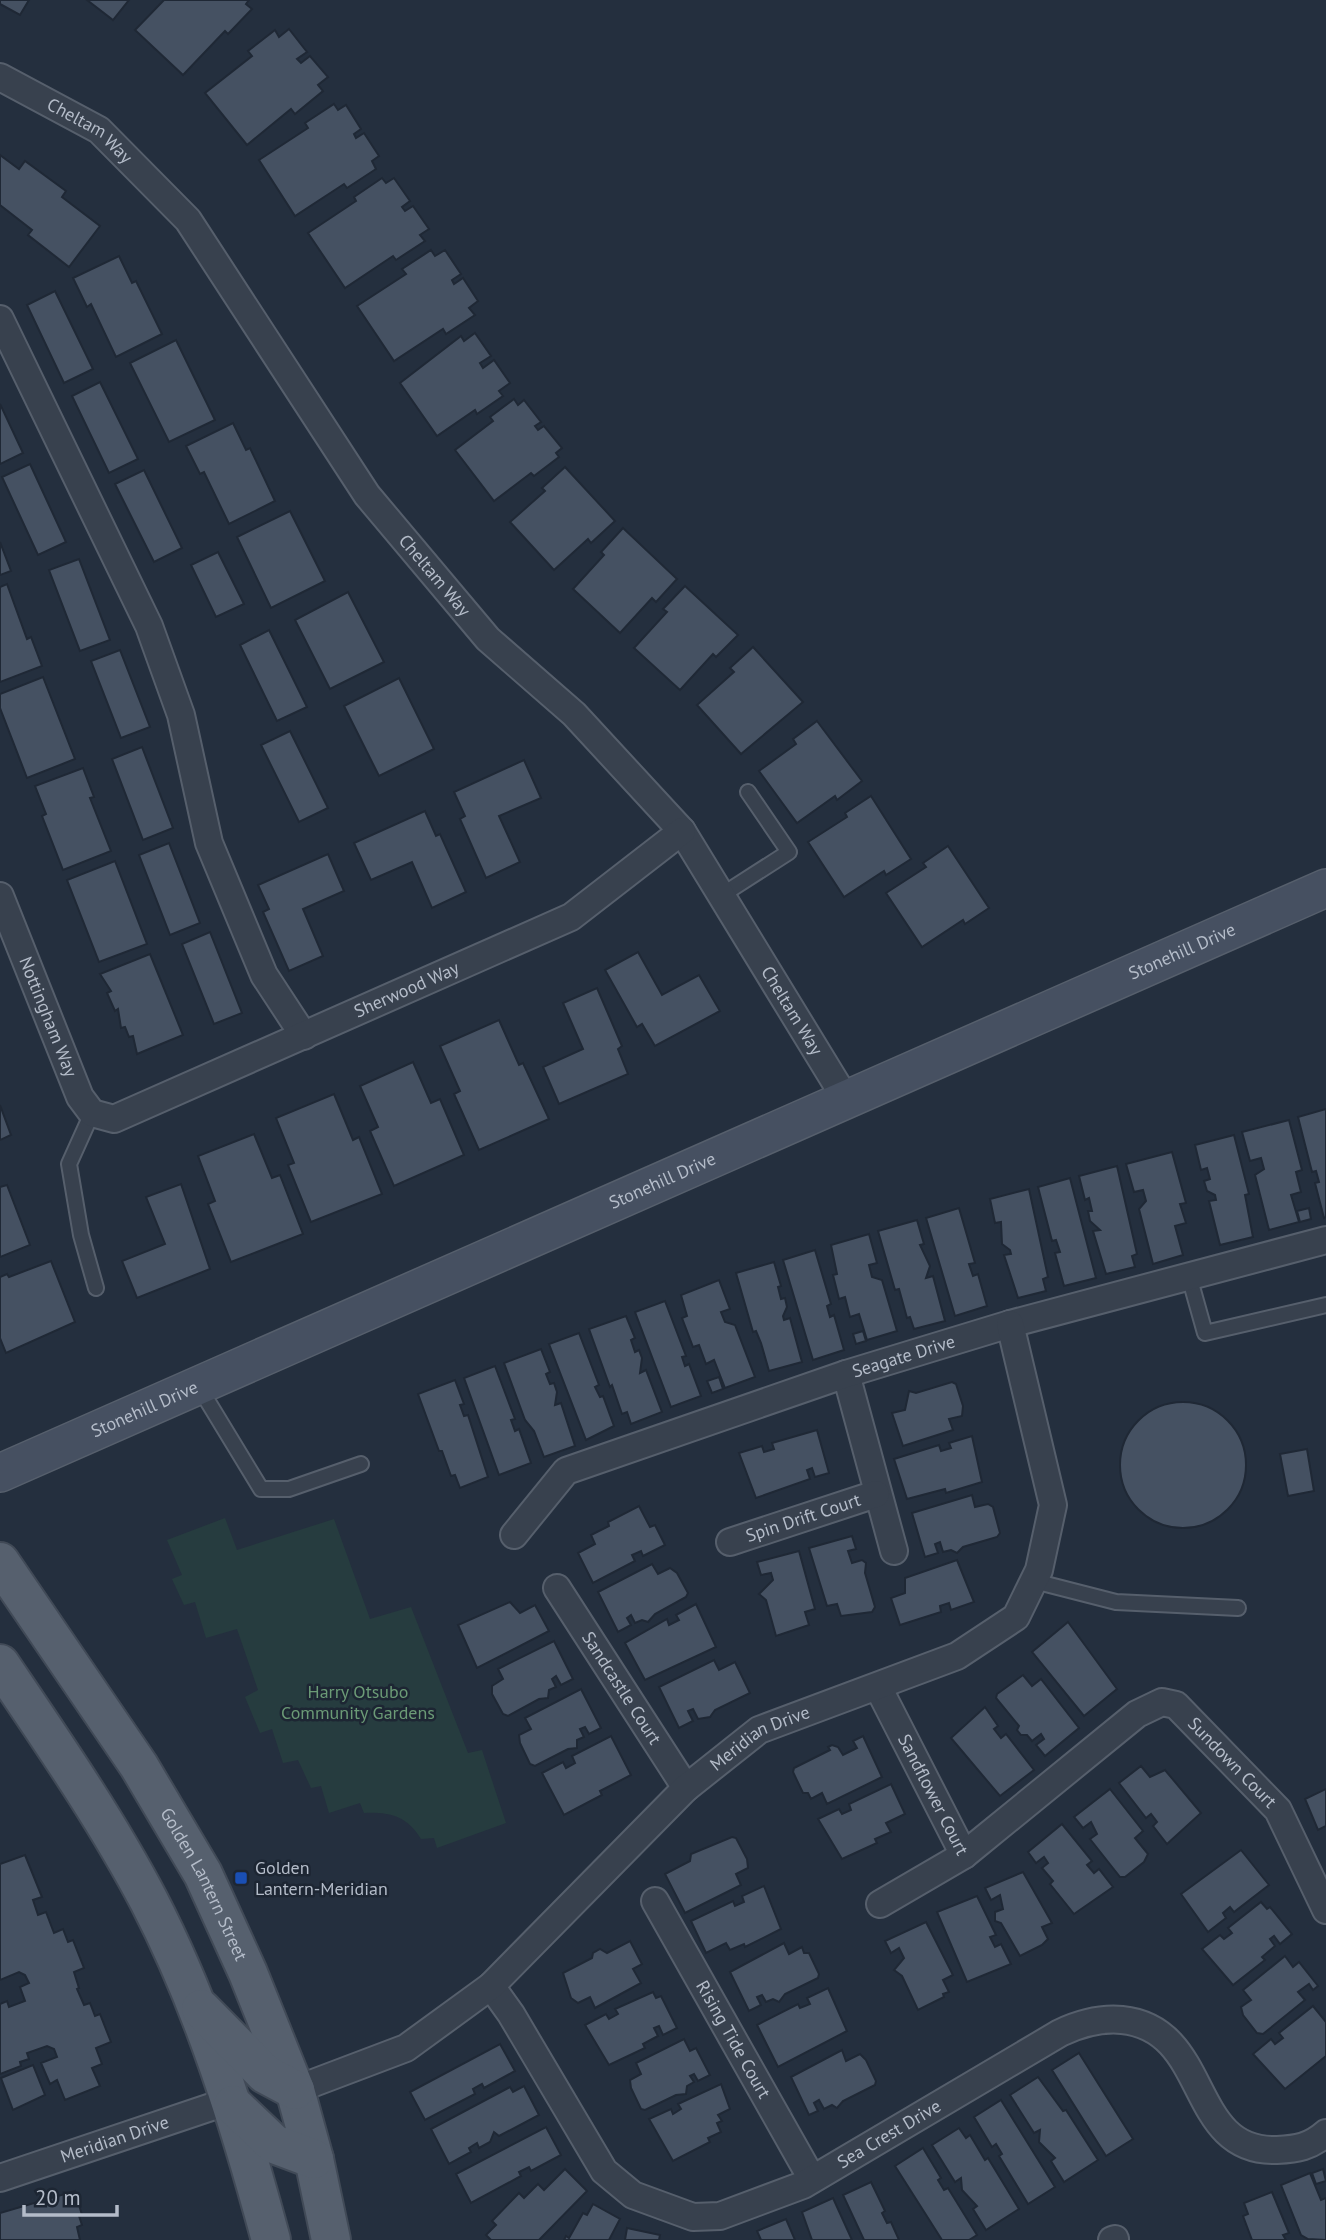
<svg xmlns="http://www.w3.org/2000/svg" width="1326" height="2240" font-family="'PT Sans',sans-serif">
<style>
.green{fill:#263c3f}
.building{fill:#455162;stroke:#1f2835;stroke-width:2}
.lines{fill:none;stroke-linecap:round;stroke-linejoin:round}
.service-casing{stroke:#565f6c;stroke-width:18}
.minor-casing{stroke:#565f6c;stroke-width:30}
.secondary-casing{stroke:#565f6c;stroke-width:40}
.primary-casing{stroke:#414a57;stroke-width:42}
.service{stroke:#38414e;stroke-width:14}
.minor{stroke:#38414e;stroke-width:26}
.secondary{stroke:#465061;stroke-width:37}
.primary{stroke:#56606e;stroke-width:38}
.transit-dot{fill:#1a4fb4;stroke:#1d2633;stroke-width:2.5}
.labels{text-anchor:middle;stroke-width:5;stroke-linejoin:round;paint-order:stroke}
.street-label{font-size:18px;fill:#b4bcc9;stroke:#1d2633}
.park-label{font-size:18px;fill:#6b9a76;stroke:#1d2633}
.poi-label{font-size:18px;fill:#b4bcc9;stroke:#1d2633;text-anchor:start}
</style>
<rect width="100%" height="100%" fill="#242f3e"/>
<path class="green" d="M225,1518L237,1550L334,1519L370,1619L411,1607L468,1753L482,1750L506,1823L437,1848L434,1838L421,1839C407,1816 390,1812 364,1813L360,1803L329,1813L321,1786L311,1788L298,1760L283,1763L272,1729L260,1733L245,1697L258,1690L237,1629L206,1638L195,1602L184,1605L172,1579L182,1575L167,1540Z"/>
<g class="building">
<path d="M0,0H29L20,15L0,4Z"/>
<path d="M87,0H129L113,20Z"/>
<path d="M164,0H249L246,4L252,9L228,34L225,31L183,75L135,30Z"/>
<path d="M289,29L307,52L297,59L301,63L310,56L328,77L318,85L323,91L295,114L291,109L247,145L205,93L252,56L248,51L275,30L279,37Z"/>
<path d="M334,104L338,110L346,105L361,129L354,134L356,138L364,133L379,156L372,161L376,169L347,188L344,184L295,216L259,160L308,128L305,123Z"/>
<path d="M0,155L19,169L25,161L66,191L62,197L100,226L69,267L28,235L32,230L0,205Z"/>
<path d="M382,178L386,183L394,178L410,201L402,207L405,211L413,206L429,229L420,235L425,241L396,260L393,256L345,288L308,233L356,201L354,197Z"/>
<path d="M431,250L435,256L445,250L461,274L452,280L454,284L463,278L478,301L469,308L475,315L446,334L443,329L394,361L357,306L406,274L402,269Z"/>
<path d="M119,256L132,283L136,281L162,334L116,357L91,304L87,307L73,278Z"/>
<path d="M55,291L93,369L64,383L27,305Z"/>
<path d="M475,333L491,356L480,363L483,368L494,360L510,383L499,391L503,396L477,414L475,410L437,436L400,383L461,336L464,341Z"/>
<path d="M176,340L215,420L169,442L130,363Z"/>
<path d="M100,382L138,459L109,473L72,396Z"/>
<path d="M514,399L518,405L524,400L541,422L535,426L538,430L544,426L562,448L556,453L559,457L534,476L531,473L494,501L455,450L493,421L490,417Z"/>
<path d="M0,404L23,453L0,464Z"/>
<path d="M233,423L246,450L250,448L275,501L229,524L204,472L200,474L186,446Z"/>
<path d="M30,464L66,542L38,555L2,477Z"/>
<path d="M565,467L615,521L591,543L588,539L554,570L510,522L545,491L542,488Z"/>
<path d="M144,470L182,548L154,562L115,484Z"/>
<path d="M290,511L325,581L271,608L237,537Z"/>
<path d="M623,528L677,579L656,602L652,598L620,633L573,589L604,555L601,552Z"/>
<path d="M0,542L11,571L0,575Z"/>
<path d="M218,552L244,604L216,617L191,565Z"/>
<path d="M79,559L110,640L80,651L49,570Z"/>
<path d="M7,584L27,639L31,637L42,666L0,682V587Z"/>
<path d="M685,586L738,635L716,657L713,654L680,690L634,648L667,612L663,609Z"/>
<path d="M348,592L384,662L330,689L295,620Z"/>
<path d="M269,630L307,707L277,721L240,645Z"/>
<path d="M753,647L803,702L741,754L697,705L734,672L730,668Z"/>
<path d="M120,650L150,727L121,738L91,661Z"/>
<path d="M43,677L75,759L27,778L0,708V694Z"/>
<path d="M399,678L434,749L379,776L344,706Z"/>
<path d="M817,721L862,781L837,800L835,796L797,823L759,771L796,744L793,739Z"/>
<path d="M290,731L328,808L299,822L261,745Z"/>
<path d="M142,747L173,828L143,840L112,759Z"/>
<path d="M524,760L541,798L499,816L520,862L486,878L460,819L465,816L454,792Z"/>
<path d="M83,768L94,797L90,798L111,851L63,870L42,816L46,814L35,786Z"/>
<path d="M871,796L911,859L886,875L884,871L844,897L808,842L847,817L845,813Z"/>
<path d="M425,811L436,836L440,834L466,892L432,908L412,862L371,880L354,843Z"/>
<path d="M169,843L200,923L170,935L139,855Z"/>
<path d="M948,846L989,908L965,924L963,920L922,947L886,893L926,867L923,863Z"/>
<path d="M328,854L344,891L303,909L323,956L289,971L263,912L269,909L258,885Z"/>
<path d="M115,861L147,944L99,962L67,880Z"/>
<path d="M210,932L242,1013L214,1024L182,944Z"/>
<path d="M638,952L662,995L699,975L720,1011L655,1046L642,1024L637,1027L605,970Z"/>
<path d="M150,954L183,1035L137,1054L133,1036L129,1037L125,1027L121,1028L118,1009L115,1011L107,993L111,991L100,974Z"/>
<path d="M597,988L622,1046L618,1049L628,1074L559,1104L543,1067L583,1049L563,1003Z"/>
<path d="M499,1020L519,1065L523,1063L549,1119L479,1150L454,1094L460,1091L440,1046Z"/>
<path d="M413,1062L431,1103L440,1099L464,1155L394,1186L370,1131L378,1127L360,1086Z"/>
<path d="M334,1094L353,1140L359,1137L382,1194L311,1222L288,1165L294,1163L276,1118Z"/>
<path d="M0,1105L11,1135L0,1140Z"/>
<path d="M1326,1109V1217L1324,1218L1315,1183L1319,1182L1316,1171L1312,1172L1298,1117Z"/>
<path d="M1289,1120L1302,1170L1296,1172L1301,1192L1291,1195L1299,1222L1269,1230L1255,1175L1264,1169L1261,1158L1250,1161L1242,1132Z"/>
<path d="M254,1134L272,1178L280,1175L303,1234L231,1262L208,1204L215,1201L198,1156Z"/>
<path d="M1234,1135L1249,1194L1245,1195L1253,1237L1220,1245L1209,1201L1216,1200L1215,1195L1207,1191L1204,1181L1210,1179L1207,1168L1201,1170L1195,1145Z"/>
<path d="M1172,1152L1186,1203L1180,1204L1186,1223L1175,1226L1183,1255L1153,1264L1139,1209L1146,1201L1143,1190L1134,1192L1126,1164Z"/>
<path d="M1117,1166L1137,1254L1132,1256L1135,1267L1106,1274L1093,1231L1100,1230L1090,1221L1088,1211H1092L1089,1198L1085,1200L1079,1176Z"/>
<path d="M1070,1178L1096,1278L1064,1286L1055,1253L1060,1252L1056,1240L1052,1241L1038,1187Z"/>
<path d="M181,1184L210,1269L137,1298L122,1261L165,1244L146,1197Z"/>
<path d="M7,1185L30,1245L0,1257V1187Z"/>
<path d="M1029,1189L1048,1277L1043,1279L1046,1291L1018,1298L1004,1255L1011,1254L1010,1250L1002,1244L1001,1222L995,1223L990,1199Z"/>
<path d="M959,1208L975,1263L969,1264L973,1276L978,1274L987,1306L955,1316L926,1218Z"/>
<path d="M1309,1208L1311,1219L1300,1222L1297,1211Z"/>
<path d="M917,1220L924,1244L920,1245L930,1266L926,1278L933,1276L945,1321L914,1329L910,1317L907,1318L899,1289L895,1290L878,1231Z"/>
<path d="M869,1234L877,1263L869,1265L872,1277L882,1280L897,1331L867,1340L859,1314L850,1317L845,1297L839,1299L833,1275L837,1274L831,1245Z"/>
<path d="M815,1250L831,1304L827,1306L830,1317L834,1315L844,1350L813,1360L783,1260Z"/>
<path d="M51,1261L75,1322L6,1353L0,1338V1277L7,1274L9,1277Z"/>
<path d="M774,1262L781,1286L778,1287L781,1299L785,1298L787,1307L783,1316L784,1320L790,1318L802,1362L769,1371L761,1343L756,1331L753,1332L736,1273Z"/>
<path d="M719,1280L730,1309L721,1312L725,1322L735,1325L755,1377L725,1388L714,1360L706,1364L699,1345L693,1347L682,1318L687,1316L681,1295Z"/>
<path d="M665,1301L686,1356L682,1357L685,1366L689,1364L701,1396L671,1407L635,1312Z"/>
<path d="M626,1316L635,1338L631,1340L635,1352L639,1350L642,1358L640,1373L646,1370L662,1412L631,1424L627,1412L622,1414L612,1385L610,1387L589,1329Z"/>
<path d="M863,1331L866,1341L856,1344L853,1334Z"/>
<path d="M579,1333L599,1385L595,1387L600,1397L603,1396L614,1426L586,1440L549,1344Z"/>
<path d="M541,1349L550,1372L546,1374L550,1384L554,1383L557,1392L555,1405L561,1403L575,1446L544,1457L534,1431L525,1420L504,1363Z"/>
<path d="M495,1366L515,1419L511,1420L515,1431L519,1429L531,1463L499,1475L464,1378Z"/>
<path d="M719,1377L723,1389L712,1393L707,1381Z"/>
<path d="M455,1380L464,1404L460,1405L464,1416L468,1415L488,1477L460,1488L455,1475L451,1476L442,1451H439L418,1394Z"/>
<path d="M952,1382L956,1384L963,1406L962,1416L949,1419L953,1430L903,1446L892,1413L905,1410L909,1391L916,1393Z"/>
<circle cx="1183" cy="1465" r="63"/>
<path d="M817,1430L829,1473L815,1477L812,1468L807,1470L810,1479L756,1498L739,1453L762,1446L764,1452L774,1449L772,1443Z"/>
<path d="M972,1436L982,1482L946,1493L945,1489L907,1499L894,1459L939,1445L941,1451L951,1448L949,1443Z"/>
<path d="M1307,1449L1314,1491L1288,1496L1280,1454Z"/>
<path d="M972,1495L975,1507L988,1504L993,1507L1000,1533L997,1537L963,1547L957,1553L951,1550L943,1552L940,1542L935,1544L938,1553L925,1557L912,1513Z"/>
<path d="M639,1506L650,1527L655,1525L665,1545L643,1556L641,1551L632,1555L635,1561L593,1583L578,1553L595,1544L591,1535L609,1526L608,1522Z"/>
<path d="M852,1536L856,1549L848,1551L852,1563L862,1560L866,1563L865,1573L875,1607L872,1612L841,1616L837,1604L827,1606L809,1548Z"/>
<path d="M799,1551L815,1609L805,1612L809,1625L776,1636L766,1600L759,1594L773,1580L771,1573L761,1575L757,1562Z"/>
<path d="M957,1560L974,1602L951,1610L949,1603L940,1606L941,1612L900,1625L891,1598L905,1593V1578Z"/>
<path d="M652,1564L658,1574L670,1568L677,1573L688,1593L686,1597L655,1614L648,1622L642,1620L635,1623L631,1615L627,1618L631,1625L618,1632L598,1592Z"/>
<path d="M510,1602L520,1613L535,1605L549,1631L477,1668L458,1625Z"/>
<path d="M696,1604L716,1647L645,1680L625,1643L667,1619L669,1625L679,1620L676,1615Z"/>
<path d="M1068,1622L1117,1689L1084,1716L1032,1652Z"/>
<path d="M554,1641L573,1679L561,1685L556,1676L552,1679L556,1687L549,1690L548,1698L539,1699L508,1716L503,1714L492,1694V1686L503,1679L498,1669Z"/>
<path d="M714,1660L719,1670L735,1662L750,1693L715,1710L710,1717L698,1719L693,1709L688,1711L693,1721L679,1728L659,1687Z"/>
<path d="M1023,1675L1032,1686L1041,1679L1079,1728L1045,1756L1036,1745L1044,1739L1041,1734L1032,1741L1027,1735H1021L1017,1730L1019,1726L996,1698L997,1694Z"/>
<path d="M581,1689L601,1728L589,1734L585,1727L580,1729L584,1737L577,1740V1748L568,1749L535,1766L530,1764L520,1743L519,1735L531,1729L525,1718Z"/>
<path d="M985,1707L998,1726L994,1729L1001,1738L1006,1734L1034,1770L1000,1796L951,1738Z"/>
<path d="M611,1736L631,1775L600,1791L602,1795L564,1815L542,1773L563,1762L566,1768L575,1763L572,1756Z"/>
<path d="M863,1736L882,1777L827,1804L822,1793L811,1799L808,1793H803L793,1772L794,1768L830,1750L828,1747L832,1745L838,1747L843,1755L857,1748L853,1741Z"/>
<path d="M1141,1766L1150,1777L1165,1770L1201,1813L1167,1844L1153,1826L1157,1822L1151,1814L1146,1818L1119,1783Z"/>
<path d="M891,1784L905,1814L886,1823L891,1832L875,1839L877,1843L842,1859L818,1819L839,1809L842,1814L851,1810L849,1804Z"/>
<path d="M1110,1789L1143,1831L1135,1838L1148,1854L1144,1862L1125,1877H1120L1090,1839L1097,1834L1091,1822L1083,1828L1074,1817Z"/>
<path d="M1326,1789V1826L1318,1830L1305,1799Z"/>
<path d="M1062,1824L1092,1861L1087,1865L1094,1873L1099,1869L1113,1887L1074,1914L1050,1884L1053,1881L1042,1868L1048,1863L1044,1857L1036,1863L1028,1852Z"/>
<path d="M732,1837L736,1838L747,1859L748,1868L736,1874L741,1885L685,1913L665,1874L690,1861L691,1854Z"/>
<path d="M1241,1850L1269,1885L1234,1912L1230,1907L1223,1913L1226,1918L1208,1932L1181,1894Z"/>
<path d="M25,1855L42,1897L33,1900L38,1915L46,1912L54,1933L63,1929L68,1942L73,1940L84,1968L74,1972L79,1988L77,1989L84,2005L90,2003L95,2016L100,2014L111,2042L96,2048L102,2064L92,2068L100,2086L65,2100L57,2080L50,2084L41,2063L57,2057L54,2049L47,2046L27,2053L29,2059L20,2062L21,2066L0,2074V2004L7,2001L9,2007L25,2001L20,1987L29,1983L25,1975L19,1972L0,1980V1864Z"/>
<path d="M1023,1872L1052,1923L1042,1927L1048,1939L1042,1945L1020,1956L1001,1923L995,1921V1912L1003,1909L1000,1895L991,1900L985,1888Z"/>
<path d="M764,1886L781,1929L745,1947L744,1944L730,1950L726,1943L706,1953L691,1921L733,1901L735,1906L744,1902L742,1896Z"/>
<path d="M977,1896L996,1935L990,1937L995,1947L1001,1944L1011,1964L967,1982L937,1912Z"/>
<path d="M1261,1902L1267,1909L1270,1907L1292,1934L1280,1944L1274,1936L1270,1939L1275,1946L1262,1957L1265,1960L1233,1985L1202,1949L1220,1935L1224,1939L1232,1933L1228,1928Z"/>
<path d="M926,1922L953,1975L943,1980L949,1992L943,1994L944,1997L918,2010L902,1976L894,1970L904,1958L899,1948L891,1953L885,1941Z"/>
<path d="M630,1941L642,1964L633,1969L641,1983L595,2008L590,1997L578,2003L571,1998L563,1973L592,1958L593,1953L600,1949L607,1953Z"/>
<path d="M784,1943L789,1954L802,1947L804,1953H809L819,1974L818,1978L785,1994L779,2002L773,1999L766,2002L762,1995L757,1997L761,2005L749,2011L730,1972Z"/>
<path d="M1285,1956L1293,1967L1299,1962L1318,1986L1313,1990L1309,1984L1298,1992L1305,2000L1263,2034L1257,2033L1243,2015L1241,2007L1251,2000L1243,1990Z"/>
<path d="M828,1988L847,2031L778,2067L757,2025L798,2004L800,2008L810,2004L807,1998Z"/>
<path d="M653,1992L656,1998L661,1996L677,2028L663,2035L659,2026L654,2028L658,2036L643,2044L645,2048L609,2065L585,2025L606,2014L609,2019L618,2014L615,2009Z"/>
<path d="M1313,2006L1326,2022V2056L1285,2089L1253,2054L1271,2039L1275,2044L1283,2038L1279,2033Z"/>
<path d="M684,2039L690,2051L696,2048L710,2075L698,2081L694,2074L690,2076L694,2082L687,2086L686,2094L676,2095L645,2110L641,2109L631,2088L630,2080L641,2074L636,2063Z"/>
<path d="M500,2044L515,2071L484,2088L482,2084L473,2089L475,2094L425,2120L410,2092Z"/>
<path d="M842,2050L846,2061L860,2054L866,2060L876,2081L875,2085L843,2101L837,2108L832,2105L824,2109L819,2100L814,2103L818,2111L809,2115L791,2077Z"/>
<path d="M1079,2053L1133,2139L1106,2156L1052,2070Z"/>
<path d="M33,2065L45,2095L13,2110L1,2078Z"/>
<path d="M1038,2077L1063,2111L1066,2110L1098,2160L1064,2182L1051,2161L1055,2158L1039,2142L1040,2130L1034,2133L1010,2095Z"/>
<path d="M721,2084L730,2109L718,2115L722,2121L717,2123L721,2132L708,2138L710,2142L673,2161L649,2119L671,2109L673,2114L681,2109L678,2104Z"/>
<path d="M524,2086L539,2115L499,2136L494,2132L490,2142L479,2148L477,2143L469,2148L471,2152L449,2164L431,2129L510,2087L513,2092Z"/>
<path d="M1001,2100L1055,2187L1028,2204L999,2156L1002,2154L996,2144L992,2147L974,2117Z"/>
<path d="M546,2127L561,2155L531,2171L529,2167L519,2172L521,2176L471,2203L456,2174Z"/>
<path d="M959,2128L966,2138L970,2135L985,2160L988,2158L1019,2209L986,2230L973,2209L977,2206L962,2190L961,2178L955,2182L932,2145Z"/>
<path d="M923,2148L941,2178L938,2180L944,2190L948,2188L977,2235L969,2240H942L895,2166Z"/>
<path d="M565,2169L587,2191L539,2240H491L486,2235L496,2225L492,2221L519,2193L524,2198L538,2184L544,2190Z"/>
<path d="M1323,2169L1326,2181L1316,2184L1312,2173Z"/>
<path d="M1310,2173L1321,2200L1326,2198V2240L1308,2239L1301,2235L1281,2185Z"/>
<path d="M871,2182L885,2211L882,2213L887,2223L891,2222L899,2240H864L843,2195Z"/>
<path d="M75,2191L82,2215L79,2216L82,2225L77,2227L80,2240H0V2213Z"/>
<path d="M1272,2192L1289,2233L1283,2235L1286,2240H1252L1243,2216L1248,2214L1244,2203Z"/>
<path d="M833,2198L852,2240H812L802,2212Z"/>
<path d="M593,2204L620,2219L609,2240H564L566,2236L569,2238L583,2213L587,2215Z"/>
<path d="M786,2219L795,2240H761L757,2231Z"/>
<path d="M627,2228L660,2235L659,2240H625Z"/>
</g>
<g class="lines">
<g class="service-casing">
<g id="service">
<path d="M722,895L789,852L748,792"/>
<path d="M92,1113L69,1164L81,1235L96,1288"/>
<path d="M1189,1276L1205,1333L1326,1305"/>
<path d="M199,1387L261,1489H289L361,1464"/>
<path d="M1034,1581L1116,1602L1238,1608"/>
</g>
</g>
<g class="minor-casing">
<g id="minor">
<path id="s1" d="M0,77L99,130L188,220L367,495L488,639L574,714L682,831L847,1101"/>
<path d="M0,319L149,626L181,715L209,843L264,975L304,1036"/>
<path id="s2" d="M0,896L80,1097L92,1113L114,1119L571,917L682,831"/>
<path d="M846,1374L894,1551"/>
<path id="s3" d="M514,1535L566,1471L846,1374L1010,1324L1326,1240"/>
<path id="s4" d="M730,1542L876,1494"/>
<path id="s5" d="M557,1588L686,1788"/>
<path id="s6" d="M878,1687L964,1855"/>
<path id="s7" d="M655,1901L812,2179"/>
<path id="s8" d="M880,1904L964,1855L1137,1714L1162,1702L1176,1705L1278,1810L1326,1910"/>
<path id="s9" d="M491,1986L511,2014L604,2171L633,2195L693,2217L720,2216L803,2185L1060,2033C1079,2024 1101,2018 1122,2020C1212,2029 1186,2153 1277,2150C1297,2149 1310,2147 1326,2133"/>
<path id="s10" d="M295,2090L406,2048L491,1986L686,1788L759,1730L957,1656L1016,1617L1039,1570L1053,1505L1010,1324"/>
<path id="s11" d="M0,2178L229,2101"/>
<path d="M1112,2240L1115,2239"/>
</g>
</g>
<g class="secondary-casing">
<g id="secondary">
<path id="s12" d="M0,1473L1326,888"/>
</g>
</g>
<g class="primary-casing">
<g id="primary">
<path id="s13" d="M0,1562L139,1766L203,1874L248,1973L295,2090L314,2159L331,2240"/>
<path d="M0,1664C52,1741 106,1819 149,1901C204,2007 240,2125 271,2240"/>
<path d="M201,2009L265,2074L295,2090"/>
<path d="M233,2105L274,2144L314,2159"/>
</g>
</g>
<use href="#service" class="service"/>
<use href="#minor" class="minor"/>
<use href="#secondary" class="secondary"/>
<use href="#primary" class="primary"/>
</g>
<rect class="transit-dot" x="234" y="1871" width="14" height="14" rx="3.5"/>
<g class="labels">
<g class="street-label">
<text dy="6" stroke="none"><textPath href="#s1" startOffset="105">Cheltam Way</textPath></text>
<text dy="6" stroke="none"><textPath href="#s1" startOffset="672">Cheltam Way</textPath></text>
<text dy="6" stroke="none"><textPath href="#s12" startOffset="1292">Stonehill Drive</textPath></text>
<text dy="6" stroke="none"><textPath href="#s2" startOffset="579">Sherwood Way</textPath></text>
<text dy="6" stroke="none"><textPath href="#s1" startOffset="1239">Cheltam Way</textPath></text>
<text dy="6" stroke="none"><textPath href="#s2" startOffset="130">Nottingham Way</textPath></text>
<text dy="6" stroke="none"><textPath href="#s12" startOffset="724">Stonehill Drive</textPath></text>
<text dy="6" stroke="none"><textPath href="#s3" startOffset="439">Seagate Drive</textPath></text>
<text dy="6" stroke="none"><textPath href="#s12" startOffset="158">Stonehill Drive</textPath></text>
<text dy="6" stroke="none"><textPath href="#s4" startOffset="77">Spin Drift Court</textPath></text>
<text dy="6" stroke="none"><textPath href="#s5" startOffset="119">Sandcastle Court</textPath></text>
<text dy="6" stroke="none"><textPath href="#s10" startOffset="592">Meridian Drive</textPath></text>
<text dy="6" stroke="none"><textPath href="#s8" startOffset="443">Sundown Court</textPath></text>
<text dy="6" stroke="none"><textPath href="#s6" startOffset="121">Sandflower Court</textPath></text>
<text dy="6" stroke="none"><textPath href="#s13" startOffset="382">Golden Lantern Street</textPath></text>
<text dy="6" stroke="none"><textPath href="#s7" startOffset="159">Rising Tide Court</textPath></text>
<text dy="6" stroke="none"><textPath href="#s9" startOffset="534">Sea Crest Drive</textPath></text>
<text dy="6" stroke="none"><textPath href="#s11" startOffset="121">Meridian Drive</textPath></text>
</g>
<g class="park-label">
<text x="358" y="1698">Harry Otsubo<tspan x="358" dy="21">Community Gardens</tspan></text>
</g>
<g class="poi-label">
<text x="255" y="1874">Golden<tspan x="255" dy="21">Lantern-Meridian</tspan></text>
</g>
</g>
<path d="M24 2205v10h93v-10" fill="none" stroke="#b4bcc9" stroke-width="3.5"/>
<text x="35" y="2205" font-size="21" fill="#b4bcc9" stroke="#1d2633" stroke-width="5" paint-order="stroke">20 m</text>
</svg>
